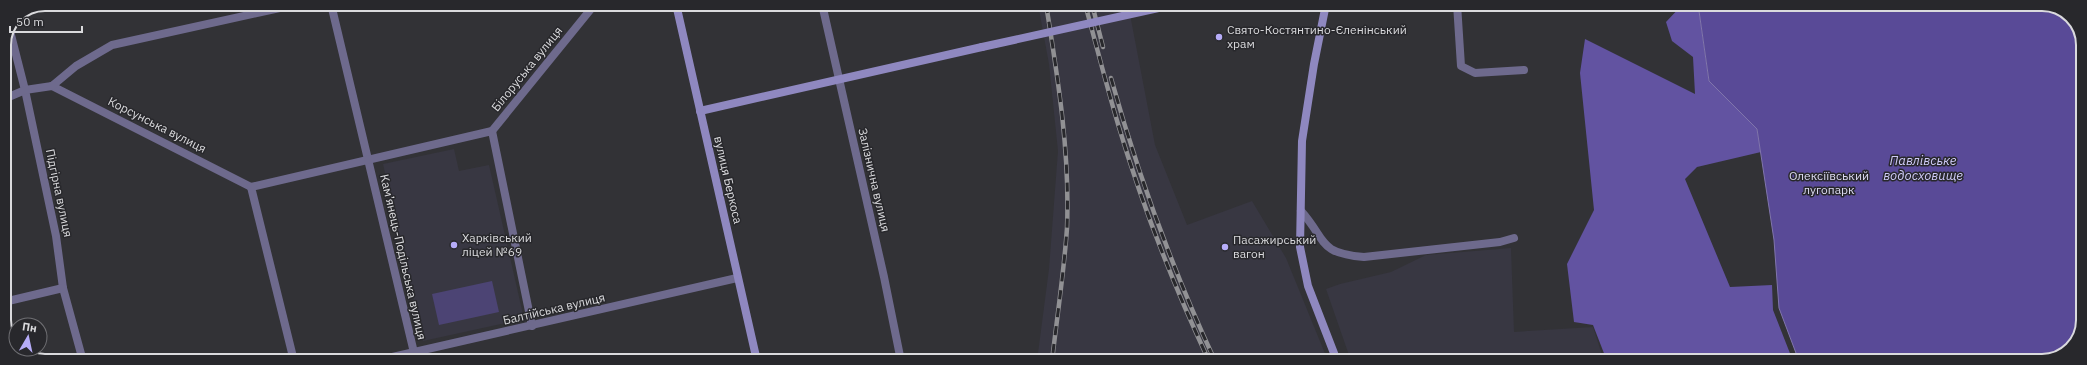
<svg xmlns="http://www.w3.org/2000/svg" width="2087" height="365" font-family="'IBM Plex Sans',sans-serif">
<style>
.built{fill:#383742}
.green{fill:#4c4474}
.forest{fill:#6253a1}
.water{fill:#594a97;stroke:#8075ac}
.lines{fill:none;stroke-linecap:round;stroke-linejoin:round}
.street{stroke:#6e6a8d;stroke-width:8}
.secondary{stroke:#8f88c0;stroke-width:8}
.rail-casing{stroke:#919194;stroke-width:4.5}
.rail{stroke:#28282c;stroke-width:3;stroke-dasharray:9;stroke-linecap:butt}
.secondary-bridge{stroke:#8f88c0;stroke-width:8}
.poi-dot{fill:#b6acf8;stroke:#28282c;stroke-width:1.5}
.labels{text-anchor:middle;stroke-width:3;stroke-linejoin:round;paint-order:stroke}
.poi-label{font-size:12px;fill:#dadadd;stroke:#28282c;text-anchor:start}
.street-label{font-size:12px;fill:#dadadd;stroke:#28282c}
.park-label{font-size:12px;fill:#dedcf3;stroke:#28282c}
.water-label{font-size:13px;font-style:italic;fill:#cecaf6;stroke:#28282c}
.rim{fill:none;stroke:#dadadd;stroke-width:2}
</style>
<rect width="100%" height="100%" fill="#323236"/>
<g class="built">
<path d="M1038,4H1128L1155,145L1187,225L1252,201L1286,258L1328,361H1037L1049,269L1058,151L1049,64Z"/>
<path d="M454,149L459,171L489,165L524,319L423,341L383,164Z"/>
<path d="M1511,248L1514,332L1593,327L1604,361H1351L1326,289L1340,284L1391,272L1426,255Z"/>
</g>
<path class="green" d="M492,281L499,312L439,325L432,294Z"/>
<path class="forest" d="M1683,4H1698L1709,81L1757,129L1761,152L1697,167L1685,179L1730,287L1772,285L1773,310L1793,361H1607L1593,325L1574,322L1567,264L1594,210L1580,73L1585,39L1695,94L1693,57L1672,41L1666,22Z"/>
<path class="water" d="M1698,4H2047L2071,16L2083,40V325L2069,351L2042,361H1799L1779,308L1774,240L1757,129L1709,81Z"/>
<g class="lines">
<g class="street">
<path d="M331,4L416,361"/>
<path d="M822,4L884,277L901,361"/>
<path d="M1457,4L1461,66L1475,73L1524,70"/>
<path d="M10,31L25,90L56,236L63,288L83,361"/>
<path d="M52,86L251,187"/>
<path d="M4,99L25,90L52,86L76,66L112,45L298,4"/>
<path d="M492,131L595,4"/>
<path d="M1301,211C1327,240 1317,253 1364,257L1500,242L1514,238"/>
<path d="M4,302L63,288"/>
<path d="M294,361L251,187L492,131L532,326"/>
<path d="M375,361L737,278"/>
</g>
<g class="secondary">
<path d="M676,4L757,361"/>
<path d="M1326,4L1314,64L1302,141L1300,247L1308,286L1337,361"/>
<path d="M700,111L982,47"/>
</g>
<g class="rail-casing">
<g id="rail">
<path d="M1046,4C1058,79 1070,152 1067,228C1064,272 1057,317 1052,361"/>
<path d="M1085,4C1096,44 1106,84 1118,124C1142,205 1173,284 1209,361"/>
<path d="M1092,4L1103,47"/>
<path d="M1111,78C1138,175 1173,270 1215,361"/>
</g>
</g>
<use href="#rail" class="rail"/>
<path class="secondary-bridge" d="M982,47L1172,5"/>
</g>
<g class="poi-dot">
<circle cx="1219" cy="37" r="4"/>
<circle cx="454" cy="245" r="4"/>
<circle cx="1225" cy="247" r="4"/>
</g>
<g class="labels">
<g class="poi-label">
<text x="1227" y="34">Свято-Костянтино-Єленінський<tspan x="1227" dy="14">храм</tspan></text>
<text x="462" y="242">Харківський<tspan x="462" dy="14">ліцей №69</tspan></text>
<text x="1233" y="244">Пасажирський<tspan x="1233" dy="14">вагон</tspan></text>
</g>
<g class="street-label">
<text transform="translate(527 69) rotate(-51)" y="4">Білоруська вулиця</text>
<text transform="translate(157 125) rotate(27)" y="4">Корсунська вулиця</text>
<text transform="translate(728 180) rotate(77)" y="4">вулиця Беркоса</text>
<text transform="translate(874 180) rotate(77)" y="4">Залізнична вулиця</text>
<text transform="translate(59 193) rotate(78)" y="4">Підгірна вулиця</text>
<text transform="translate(403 257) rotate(77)" y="4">Кам’янець-Подільська вулиця</text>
<text transform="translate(554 309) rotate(-13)" y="4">Балтійська вулиця</text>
</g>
<g class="park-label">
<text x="1829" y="180">Олексіївський<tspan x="1829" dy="14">лугопарк</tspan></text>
</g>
<g class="water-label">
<text x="1923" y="165">Павлівське<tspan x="1923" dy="15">водосховище</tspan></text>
</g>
</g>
<path d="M0 0H2087V365H0ZM45 11H2042A34 34 0 0 1 2076 45V320A34 34 0 0 1 2042 354H45A34 34 0 0 1 11 320V45A34 34 0 0 1 45 11Z" fill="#28282c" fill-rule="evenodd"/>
<path class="rim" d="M45 11H2042A34 34 0 0 1 2076 45V320A34 34 0 0 1 2042 354H45A34 34 0 0 1 11 320V45A34 34 0 0 1 45 11Z"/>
<g transform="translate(28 337) rotate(9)"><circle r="19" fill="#28282c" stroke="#6f6f73"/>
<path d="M0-3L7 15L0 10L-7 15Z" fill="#b6acf8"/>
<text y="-6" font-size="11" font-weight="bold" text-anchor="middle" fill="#dadadd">Пн</text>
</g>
<path d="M10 26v6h72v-6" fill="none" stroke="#dadadd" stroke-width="2"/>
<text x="16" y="26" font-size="12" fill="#dadadd" stroke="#28282c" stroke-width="3" paint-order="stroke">50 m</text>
</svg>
